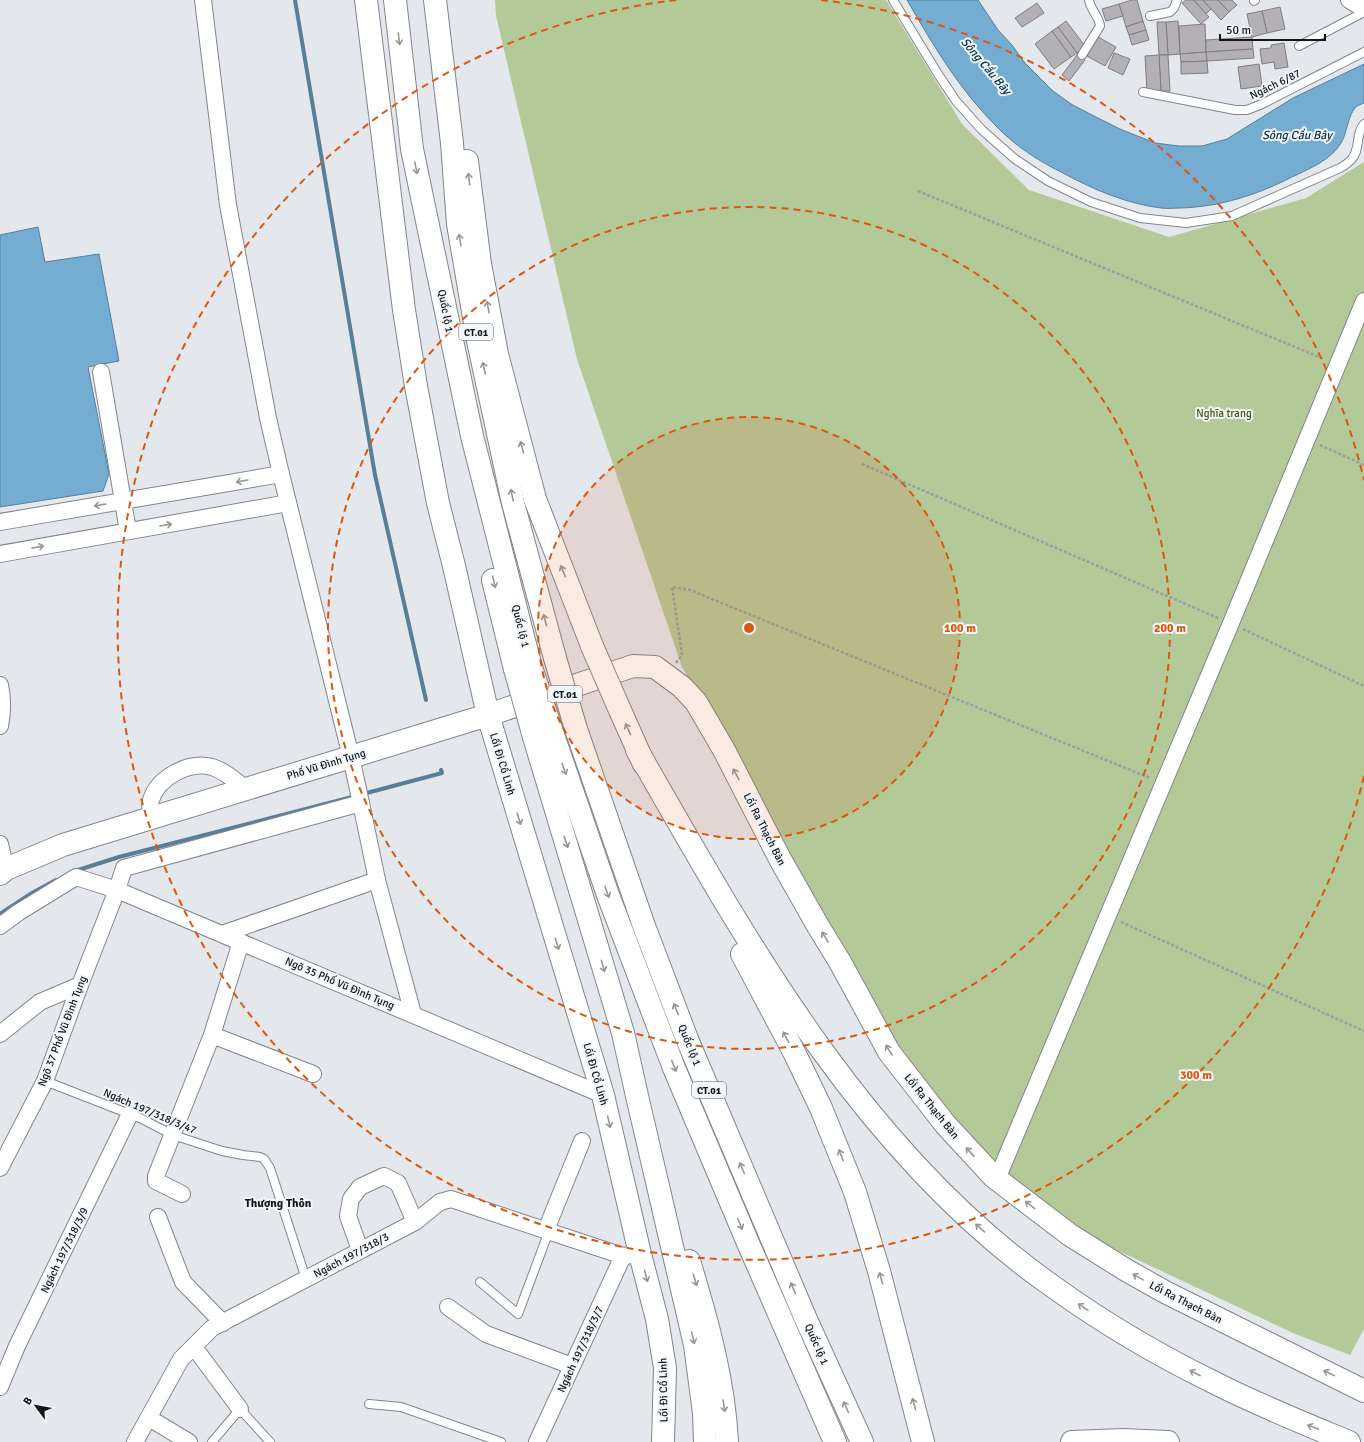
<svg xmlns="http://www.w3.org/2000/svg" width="1364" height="1442" font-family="Signika,sans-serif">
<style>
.green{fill:#b4c998}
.water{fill:#75acd2;stroke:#587f9a}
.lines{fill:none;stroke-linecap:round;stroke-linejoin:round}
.stream{stroke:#587f9a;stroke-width:4}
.building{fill:#b4b1b6;stroke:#807c81}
.lane-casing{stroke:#82868b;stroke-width:10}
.street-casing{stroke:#82868b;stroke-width:18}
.secondary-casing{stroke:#82868b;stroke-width:24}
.highway-casing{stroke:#82868b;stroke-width:24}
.path{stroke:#9a9da1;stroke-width:2.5;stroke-dasharray:3 2;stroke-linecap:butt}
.lane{stroke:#fff;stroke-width:8}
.street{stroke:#fff;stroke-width:16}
.secondary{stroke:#fff;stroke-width:22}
.highway{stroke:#fff;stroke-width:22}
.highway-bridge-casing{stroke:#82868b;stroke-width:24;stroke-linecap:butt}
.highway-bridge{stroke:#fff;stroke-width:22}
.oneway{stroke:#969697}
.ring{fill:none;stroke:#dd560d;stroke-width:2;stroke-dasharray:7 5}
.labels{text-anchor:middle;stroke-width:4;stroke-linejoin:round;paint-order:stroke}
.shield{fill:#f1f6fb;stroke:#57595c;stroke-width:1}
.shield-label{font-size:10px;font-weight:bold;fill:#151618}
.street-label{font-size:11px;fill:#151618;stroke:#f1f6fb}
.park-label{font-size:11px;fill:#3e5800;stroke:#f1f6fb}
.water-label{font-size:12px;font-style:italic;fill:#002e48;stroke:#f1f6fb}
.neighbourhood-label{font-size:12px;font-weight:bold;fill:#151618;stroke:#f1f6fb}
.centre{fill:#dd560d;stroke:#f1f6fb;stroke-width:2}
.ring-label{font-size:12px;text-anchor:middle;font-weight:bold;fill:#dd560d;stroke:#f1f6fb;stroke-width:4;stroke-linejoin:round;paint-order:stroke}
</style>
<rect width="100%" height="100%" fill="#e4e8ed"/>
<path class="green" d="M495,0H886L962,124L1029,190L1169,237L1306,198L1364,162V1329L1350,1355L1293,1333L1070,1228L958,1134L899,1049L682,667L577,359L496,16Z"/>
<g class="water">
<path d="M907,0H978L998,30L1012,45L1025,63L1053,91L1071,104L1092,115L1120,129L1155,143L1179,146H1202L1227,139L1293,98L1364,64V103C1362,104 1358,105 1356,107C1348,114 1347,134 1341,143C1331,160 1309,169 1292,177C1257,195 1219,207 1180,208C1174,208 1167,209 1161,208C1128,204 1094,190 1065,174C1040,162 1015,146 996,126C959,89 933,45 907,0Z"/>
<path d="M38,227L45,262L99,254L119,361L88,367L109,474L103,491L0,507V235Z"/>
</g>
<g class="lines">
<g class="stream">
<path d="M295,0L375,475L426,700"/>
<path d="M363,794L442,773L441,770"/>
<path d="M75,871L119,857L356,796"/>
<path d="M0,914L32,893L56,880"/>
</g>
</g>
<g class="building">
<path d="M1132,0H1137L1143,21L1126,27L1119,4Z"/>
<path d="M1186,0H1194L1209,17L1201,24L1182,3Z"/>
<path d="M1194,0H1203L1211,9L1206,14Z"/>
<path d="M1203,0H1218L1229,12L1221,20Z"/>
<path d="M1218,0H1232L1237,5L1229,12Z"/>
<path d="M1037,3L1044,13L1022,27L1015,18Z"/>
<path d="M1119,4L1123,16L1106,21L1102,9Z"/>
<path d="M1280,7L1285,29L1267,33L1262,11Z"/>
<path d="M1262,11L1267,33L1252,37L1247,14Z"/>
<path d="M1066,21L1085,46L1077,53L1058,27Z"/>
<path d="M1143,21L1146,30L1129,35L1126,27Z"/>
<path d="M1178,21L1180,54L1168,55L1166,22Z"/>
<path d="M1157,22H1166L1168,55H1159Z"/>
<path d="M1205,24L1206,52L1180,54L1179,26Z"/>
<path d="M1058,27L1077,53L1071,57L1052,31Z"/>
<path d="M1146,30L1149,40L1132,45L1129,35Z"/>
<path d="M1052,31L1071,57L1054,69L1035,44Z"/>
<path d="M1098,37L1116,47L1105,66L1087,56Z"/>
<path d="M1252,37L1253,49L1206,52V40Z"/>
<path d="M1284,43L1288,67L1275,69L1274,62L1262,64L1260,49L1271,48V45Z"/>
<path d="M1253,49L1254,58L1207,61L1206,52Z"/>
<path d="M1206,52L1207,61L1181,62L1180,54Z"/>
<path d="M1114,53L1130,59L1123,75L1108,68Z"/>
<path d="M1077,55L1085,60L1069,81L1062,75Z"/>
<path d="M1159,55H1168L1170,91H1161Z"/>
<path d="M1159,55L1161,91L1147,92L1145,56Z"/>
<path d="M1207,61L1208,73L1181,74V62Z"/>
<path d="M1259,64L1262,86L1241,89L1238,67Z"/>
</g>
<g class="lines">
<g class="lane-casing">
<g id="lane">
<path d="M893,0L938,74L956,101L982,130L1015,159L1048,181L1091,202L1140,218L1186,223L1232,216L1340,168C1344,166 1348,163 1351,160C1361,150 1355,134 1364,124"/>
<path d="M1254,1L1255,0"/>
<path d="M1150,16L1170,12L1174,8L1177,0"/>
<path d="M1299,46L1364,12"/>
<path d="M1082,55L1100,26C1100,18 1090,9 1089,0"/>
<path d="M1143,92L1235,110H1247L1262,104L1364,52"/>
<path d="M45,1081L140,1118L173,1135L222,1151L243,1155L260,1157L264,1159L270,1168L306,1279"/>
<path d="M480,1282L518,1314L549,1231"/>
<path d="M369,1404L401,1407L501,1442"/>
<path d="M212,1442L240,1409L270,1442"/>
</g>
</g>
<g class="street-casing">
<g id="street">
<path d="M203,0L228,205L268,418L281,474L351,757L361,803"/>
<path d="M1349,0L1364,9"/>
<path d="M101,372L128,531"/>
<path d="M0,522L281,474"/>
<path d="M0,554L288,503"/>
<path d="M0,685C3,699 3,711 0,726"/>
<path d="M151,818C151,813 149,805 151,800C158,777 189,761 212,767C225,771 236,781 246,789"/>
<path d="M0,844L6,869"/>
<path d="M0,926L19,912L76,877L117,890L603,1095"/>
<path d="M222,934L377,880"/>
<path d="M0,1034L40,1002L80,985"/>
<path d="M212,1035L241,942"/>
<path d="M0,1168L45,1081L80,985L117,890L124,868L361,803L377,880L413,1014"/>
<path d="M997,1179L1231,623L1364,301"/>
<path d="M182,1194L156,1181V1176L212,1035L313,1074"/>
<path d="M158,1217L183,1282L223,1323"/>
<path d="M546,1230L582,1141"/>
<path d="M360,1250L348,1216L351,1199L360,1187L384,1176L398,1183L415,1222"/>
<path d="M448,1307L486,1334L572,1366"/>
<path d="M194,1347L240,1409"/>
<path d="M0,1387L17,1346L130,1114"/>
<path d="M149,1418L189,1442"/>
<path d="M135,1442L181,1359L212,1328L415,1222L440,1202L451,1199L623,1256L640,1254"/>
<path d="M537,1442L623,1256"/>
</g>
</g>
<g class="secondary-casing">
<g id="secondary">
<path d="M366,0L404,310L416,386L438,503L454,566L488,715L603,1095L640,1254L657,1319L665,1368L663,1442"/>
<path d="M0,874L6,869L63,845L488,715L633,666L655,667L682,687L696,702L724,750L780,859L818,926L840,962L889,1052L945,1124L994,1177L1070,1235L1126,1270L1165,1292L1364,1391"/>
</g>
</g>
<g class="highway-casing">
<g id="highway">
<path d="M395,0L412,149L472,436L530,664"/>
<path d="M435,0L452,143L458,224L478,341L513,503L555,658"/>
<path d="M467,161L480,264L497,354L535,499L592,646"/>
<path d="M493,580L515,669"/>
<path d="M619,708L644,764"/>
<path d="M576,729L644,926L687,1039L805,1317L862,1442"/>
<path d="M552,732L608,895L674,1068L748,1243L835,1442"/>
<path d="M534,737L623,1033L637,1096L695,1345L704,1413L705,1442"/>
<path d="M637,750C749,946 865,1156 1055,1288C1105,1324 1158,1355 1213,1382C1258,1405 1303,1423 1349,1442"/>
<path d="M742,954L794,1052L821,1108L855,1192L879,1271L923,1442"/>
<path d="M689,1261C707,1320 724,1380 727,1442"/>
<path d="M1072,1442L1123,1440L1168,1442"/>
</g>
</g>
<g class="path">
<path d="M918,191L1324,359"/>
<path d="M1320,445L1364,465"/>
<path d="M862,464L1218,618"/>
<path d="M1243,629L1364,686"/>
<path d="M676,663L682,655L672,587L690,590L1150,778"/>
<path d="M1121,922L1364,1031"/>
</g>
<use href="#lane" class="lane"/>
<use href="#street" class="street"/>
<use href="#secondary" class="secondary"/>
<use href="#highway" class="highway"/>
<g class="highway-bridge-casing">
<g id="highway-bridge">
<path d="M592,646L619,708"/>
<path d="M555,658L576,729"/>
<path d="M530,664L552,732"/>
<path d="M515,669L534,737"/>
</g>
</g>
<use href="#highway-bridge" class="highway-bridge"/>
</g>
<defs><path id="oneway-shaft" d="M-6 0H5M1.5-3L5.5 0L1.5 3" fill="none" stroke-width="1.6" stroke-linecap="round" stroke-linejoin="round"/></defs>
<g class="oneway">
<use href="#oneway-shaft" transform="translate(399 39) rotate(83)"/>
<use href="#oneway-shaft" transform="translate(416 168) rotate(78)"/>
<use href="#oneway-shaft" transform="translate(469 179) rotate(-97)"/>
<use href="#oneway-shaft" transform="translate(460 240) rotate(-100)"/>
<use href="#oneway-shaft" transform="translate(488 307) rotate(-101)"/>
<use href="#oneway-shaft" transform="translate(484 368) rotate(-102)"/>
<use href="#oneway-shaft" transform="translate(522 447) rotate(-105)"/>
<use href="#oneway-shaft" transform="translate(242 481) rotate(170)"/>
<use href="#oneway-shaft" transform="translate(512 495) rotate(-102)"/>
<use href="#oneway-shaft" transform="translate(100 505) rotate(170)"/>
<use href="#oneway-shaft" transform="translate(166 525) rotate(-10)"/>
<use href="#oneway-shaft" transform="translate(38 547) rotate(-10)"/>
<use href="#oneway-shaft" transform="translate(563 571) rotate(-112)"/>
<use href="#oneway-shaft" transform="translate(494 582) rotate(77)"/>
<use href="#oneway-shaft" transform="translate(545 620) rotate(-105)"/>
<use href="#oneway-shaft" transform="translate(628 729) rotate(-114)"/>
<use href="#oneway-shaft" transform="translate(564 769) rotate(71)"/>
<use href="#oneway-shaft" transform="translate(736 774) rotate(-118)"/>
<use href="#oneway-shaft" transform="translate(519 819) rotate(73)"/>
<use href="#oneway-shaft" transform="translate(566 842) rotate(73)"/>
<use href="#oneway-shaft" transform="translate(607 892) rotate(71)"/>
<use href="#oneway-shaft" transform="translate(825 937) rotate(-122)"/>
<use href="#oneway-shaft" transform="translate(557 944) rotate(73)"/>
<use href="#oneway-shaft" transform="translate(603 966) rotate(74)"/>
<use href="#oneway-shaft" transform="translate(676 1009) rotate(-111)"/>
<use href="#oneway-shaft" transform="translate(786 1037) rotate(-118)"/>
<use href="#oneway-shaft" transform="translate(889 1050) rotate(-122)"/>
<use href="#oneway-shaft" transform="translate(674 1066) rotate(68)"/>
<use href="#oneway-shaft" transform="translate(609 1122) rotate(77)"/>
<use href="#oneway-shaft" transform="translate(970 1152) rotate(-133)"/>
<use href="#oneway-shaft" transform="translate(841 1155) rotate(-111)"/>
<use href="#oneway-shaft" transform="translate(742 1168) rotate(-113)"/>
<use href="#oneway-shaft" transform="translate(1030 1205) rotate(-142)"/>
<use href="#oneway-shaft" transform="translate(740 1224) rotate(67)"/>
<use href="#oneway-shaft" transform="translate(980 1228) rotate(-139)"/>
<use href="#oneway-shaft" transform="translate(646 1276) rotate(76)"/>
<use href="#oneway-shaft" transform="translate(1138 1277) rotate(-151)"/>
<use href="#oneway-shaft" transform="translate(881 1278) rotate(-105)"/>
<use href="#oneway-shaft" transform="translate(695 1280) rotate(73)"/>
<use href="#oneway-shaft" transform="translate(793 1288) rotate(-113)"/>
<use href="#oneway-shaft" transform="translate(1083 1307) rotate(-146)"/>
<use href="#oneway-shaft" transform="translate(693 1338) rotate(77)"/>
<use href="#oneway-shaft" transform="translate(1195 1373) rotate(-153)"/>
<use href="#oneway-shaft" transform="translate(1329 1373) rotate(-154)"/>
<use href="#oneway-shaft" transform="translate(914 1404) rotate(-105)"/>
<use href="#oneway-shaft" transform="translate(724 1406) rotate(81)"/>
<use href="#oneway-shaft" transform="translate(846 1407) rotate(-115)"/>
<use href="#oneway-shaft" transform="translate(1313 1427) rotate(-158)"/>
</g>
<circle cx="749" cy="628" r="211" fill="#dd560d" fill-opacity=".12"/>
<g class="ring">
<circle cx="749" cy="628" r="211"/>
<circle cx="749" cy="628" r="421"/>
<path d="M1364 776A632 632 0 1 1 677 0M821 0A632 632 0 0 1 1364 480"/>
</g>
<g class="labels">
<g class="shield">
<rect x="459" y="324" width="34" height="16" rx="3"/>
<rect x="548" y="686" width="34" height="16" rx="3"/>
<rect x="692" y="1082" width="34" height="16" rx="3"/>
</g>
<g class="shield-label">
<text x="476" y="336">CT.01</text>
<text x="565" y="698">CT.01</text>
<text x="709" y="1094">CT.01</text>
</g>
<g class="street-label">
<text transform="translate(1275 84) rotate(-26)" y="4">Ngách 6/87</text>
<text transform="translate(446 311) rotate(79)" y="4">Quốc lộ 1</text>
<text transform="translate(521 626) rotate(76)" y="4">Quốc lộ 1</text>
<text transform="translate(326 764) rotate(-17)" y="4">Phố Vũ Đình Tụng</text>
<text transform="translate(503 764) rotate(73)" y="4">Lối Đi Cổ Linh</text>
<text transform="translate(765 829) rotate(63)" y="4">Lối Ra Thạch Bàn</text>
<text transform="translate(340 983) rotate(23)" y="4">Ngõ 35 Phố Vũ Đình Tụng</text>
<text transform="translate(62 1031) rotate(-69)" y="4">Ngõ 37 Phố Vũ Đình Tụng</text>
<text transform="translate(690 1045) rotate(68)" y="4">Quốc lộ 1</text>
<text transform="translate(596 1074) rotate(74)" y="4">Lối Đi Cổ Linh</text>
<text transform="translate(932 1106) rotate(51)" y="4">Lối Ra Thạch Bàn</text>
<text transform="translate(150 1111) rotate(23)" y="4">Ngách 197/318/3/47</text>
<text transform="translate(64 1250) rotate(-64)" y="4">Ngách 197/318/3/9</text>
<text transform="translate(351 1255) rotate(-28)" y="4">Ngách 197/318/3</text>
<text transform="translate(1186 1302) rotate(27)" y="4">Lối Ra Thạch Bàn</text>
<text transform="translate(817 1344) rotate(66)" y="4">Quốc lộ 1</text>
<text transform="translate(580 1349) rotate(-65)" y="4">Ngách 197/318/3/7</text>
<text transform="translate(663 1390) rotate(-91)" y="4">Lối Đi Cổ Linh</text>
</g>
<g class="park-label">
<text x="1224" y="417">Nghĩa trang</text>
</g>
<g class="water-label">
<text transform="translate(986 66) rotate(50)" y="4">Sông Cầu Bây</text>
<text x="1297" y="139">Sông Cầu Bây</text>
</g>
<g class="neighbourhood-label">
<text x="278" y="1207">Thượng Thôn</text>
</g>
</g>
<circle cx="749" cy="628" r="6" class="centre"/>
<g class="ring-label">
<text x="960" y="632">100 m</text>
<text x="1170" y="632">200 m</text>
<text x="1196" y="1079">300 m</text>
</g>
<g transform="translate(36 1406) rotate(302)" stroke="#f1f6fb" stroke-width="3" paint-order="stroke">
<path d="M0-3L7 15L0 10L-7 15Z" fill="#151618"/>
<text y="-6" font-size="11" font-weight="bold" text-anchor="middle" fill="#151618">B</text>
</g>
<path d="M1220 34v6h105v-6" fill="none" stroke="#151618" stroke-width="2"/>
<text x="1226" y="34" font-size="12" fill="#151618" stroke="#f1f6fb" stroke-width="3" paint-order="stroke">50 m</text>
</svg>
